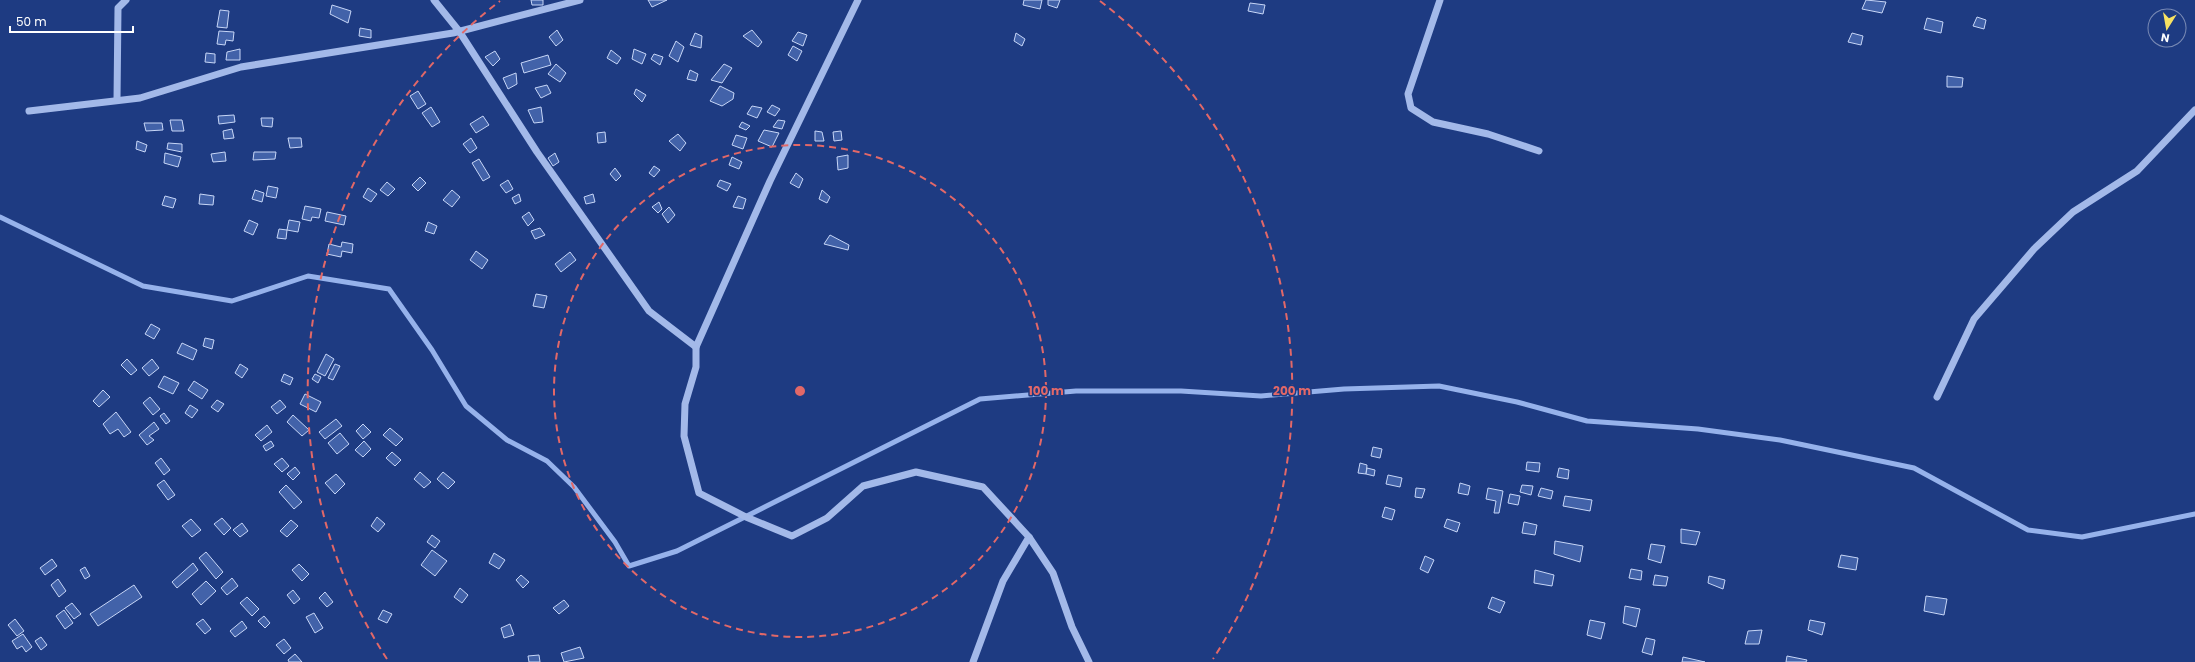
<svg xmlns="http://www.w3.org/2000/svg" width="2195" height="662" font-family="Poppins,sans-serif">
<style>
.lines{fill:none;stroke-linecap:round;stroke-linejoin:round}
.stream{stroke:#96b2eb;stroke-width:5}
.building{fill:#4262a9;stroke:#c7d6f7}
.minor{stroke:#a3b9e9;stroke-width:7}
.ring{fill:none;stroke:#e26868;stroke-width:2;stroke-dasharray:7 5}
.centre{fill:#e26868;stroke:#1e3b82;stroke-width:2}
.ring-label{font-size:12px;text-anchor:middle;font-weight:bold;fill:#e26868;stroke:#1e3b82;stroke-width:3;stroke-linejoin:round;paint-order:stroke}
</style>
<rect width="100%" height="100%" fill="#1e3b82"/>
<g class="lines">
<path class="stream" d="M0,217L143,286L232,301L308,276L389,289L432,350L466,406L507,440L547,461L574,487L615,542L629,566L677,551L980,399L1076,391H1181L1261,396L1344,389L1439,386L1517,402L1587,421L1698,429L1780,440L1914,468L2028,530L2082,537L2195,514"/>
</g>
<g class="building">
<path d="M531,0H543V5H532Z"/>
<path d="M648,0H667L652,7Z"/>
<path d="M1024,0H1042L1040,9L1023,5Z"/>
<path d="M1048,0H1060L1057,8L1048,5Z"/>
<path d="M1866,0L1886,2L1882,13L1862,9Z"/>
<path d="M1250,3L1265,5L1263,14L1248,11Z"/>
<path d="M332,5L351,11L348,23L330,14Z"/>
<path d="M220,10L229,11L227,28L217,27Z"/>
<path d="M1977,17L1986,20L1984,29L1973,26Z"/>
<path d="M1927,18L1943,22L1941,33L1924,29Z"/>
<path d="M360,28L371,30V38L359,36Z"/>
<path d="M557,30L563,40L556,46L549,37Z"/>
<path d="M752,30L762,42L758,47L743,36Z"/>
<path d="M219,31L234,32L233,41L226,40L225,45L217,44Z"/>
<path d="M798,32L807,35L803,46L792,41Z"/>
<path d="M695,33L702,36L701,48L690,45Z"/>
<path d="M1016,33L1025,39L1022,46L1014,41Z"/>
<path d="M1852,33L1863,36L1861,45L1848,42Z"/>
<path d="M676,41L684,47L678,62L669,56Z"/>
<path d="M793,46L802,51L797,61L788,55Z"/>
<path d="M240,49V60H226L227,52Z"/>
<path d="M634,49L646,54L642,64L632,59Z"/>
<path d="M611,50L621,58L617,64L607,58Z"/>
<path d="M495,51L500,59L493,66L485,57Z"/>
<path d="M206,53L215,54V63L205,62Z"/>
<path d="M654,54L663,57L660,65L651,59Z"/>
<path d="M548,55L551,65L524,73L521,63Z"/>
<path d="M556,64L566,73L560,82L548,74Z"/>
<path d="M724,64L732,68L722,83L711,80Z"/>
<path d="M690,70L698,74L696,81L687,79Z"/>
<path d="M516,73L517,84L508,89L503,78Z"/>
<path d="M1947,76L1963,78L1962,87H1947Z"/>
<path d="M547,85L551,93L541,98L535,88Z"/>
<path d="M720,86L734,93L733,99L722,106L710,101Z"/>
<path d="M636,89L646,95L642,102L634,94Z"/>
<path d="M418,91L426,104L418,109L410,96Z"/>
<path d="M772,105L780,109L775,116L767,112Z"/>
<path d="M752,106L762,108L757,118L747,114Z"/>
<path d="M431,107L440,122L432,127L422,113Z"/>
<path d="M541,107L543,122L534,123L528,110Z"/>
<path d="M234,115L235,122L219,124L218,116Z"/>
<path d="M483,116L489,125L476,133L470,124Z"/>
<path d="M261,118H273L272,127L262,126Z"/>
<path d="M170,120H182L184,131H172Z"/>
<path d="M778,120L785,121L782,129L773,127Z"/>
<path d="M742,122L750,126L746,130L739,127Z"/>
<path d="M144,123H162L163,130L146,131Z"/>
<path d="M232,129L234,138L224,139L223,131Z"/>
<path d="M764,130L779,133L772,147L758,141Z"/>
<path d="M815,131L822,132L824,141H815Z"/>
<path d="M841,131L842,140L834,141L833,132Z"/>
<path d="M605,132L606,142L598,143L597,133Z"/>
<path d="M678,134L686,143L680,151L669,141Z"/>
<path d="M736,135L747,138L743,149L732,145Z"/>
<path d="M288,138H301L302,147L290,148Z"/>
<path d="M471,138L477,148L470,153L463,144Z"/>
<path d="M137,141L147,145L145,152L136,149Z"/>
<path d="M168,143L182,144V152L167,149Z"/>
<path d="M225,152L226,161L213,162L211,154Z"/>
<path d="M254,152H276L275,159L253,160Z"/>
<path d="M165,153L181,157L178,167L164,163Z"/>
<path d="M555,153L559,162L553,166L548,158Z"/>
<path d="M848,155V168L838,170L837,157Z"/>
<path d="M732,157L742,162L739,169L729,165Z"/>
<path d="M479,159L490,177L483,181L472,163Z"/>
<path d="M654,166L660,170L654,177L649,173Z"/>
<path d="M615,168L621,176L616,181L610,174Z"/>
<path d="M796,173L803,179L799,188L790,183Z"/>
<path d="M420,177L426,183L418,191L412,185Z"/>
<path d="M508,180L513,189L506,193L500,185Z"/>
<path d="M720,180L731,184L727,191L717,186Z"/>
<path d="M387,182L395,189L388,196L380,190Z"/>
<path d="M268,186L278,188L276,198L266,196Z"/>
<path d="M368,188L377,194L371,202L363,197Z"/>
<path d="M255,190L264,193L262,202L252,199Z"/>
<path d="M452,190L460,197L452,207L443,200Z"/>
<path d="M822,190L830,197L827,203L819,199Z"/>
<path d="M200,194L214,196L213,205L199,204Z"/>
<path d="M519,194L521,201L515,204L512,198Z"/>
<path d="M593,194L595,202L586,204L584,197Z"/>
<path d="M165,196L176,199L173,208L162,205Z"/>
<path d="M738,196L746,199L743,209L733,207Z"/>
<path d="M659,202L662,209L658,213L652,207Z"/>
<path d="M305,206L321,209L319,218L312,217L311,221L302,219Z"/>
<path d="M669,207L675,215L668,223L662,214Z"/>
<path d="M327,212L346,216L344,225L325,221Z"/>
<path d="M529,212L534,220L528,226L522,217Z"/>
<path d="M249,220L258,224L253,235L244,231Z"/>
<path d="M289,220L300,222L298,232L287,230Z"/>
<path d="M428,222L437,226L434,234L425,231Z"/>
<path d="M540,228L545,235L535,239L531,231Z"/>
<path d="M279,229L287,230L286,239L277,238Z"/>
<path d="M830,235L849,245L848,250L824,244Z"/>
<path d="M342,242L353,244L352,253L342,251L341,257L327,254L329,244L341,247Z"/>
<path d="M476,251L488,260L482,269L470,260Z"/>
<path d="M570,252L576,260L561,272L555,264Z"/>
<path d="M536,294L547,296L544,308L533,306Z"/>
<path d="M151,324L160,329L154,339L145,334Z"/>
<path d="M205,338L214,340L212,349L203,346Z"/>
<path d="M182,343L197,350L193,360L177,353Z"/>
<path d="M326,354L334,359L325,376L317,372Z"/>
<path d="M127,359L137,370L131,375L121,365Z"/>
<path d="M152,359L159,368L149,376L142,368Z"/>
<path d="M240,364L248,369L242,378L235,373Z"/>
<path d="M335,364L340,366L333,380L328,378Z"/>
<path d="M284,374L293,378L290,385L281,381Z"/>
<path d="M315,374L321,377L318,383L312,379Z"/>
<path d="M164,376L179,383L173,394L158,387Z"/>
<path d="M194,381L208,390L202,399L188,390Z"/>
<path d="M103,390L110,397L99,407L93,401Z"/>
<path d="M305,394L321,402L316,412L300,404Z"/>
<path d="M150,397L160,409L153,415L143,403Z"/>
<path d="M217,400L224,404L218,412L211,407Z"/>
<path d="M280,400L286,407L277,414L271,407Z"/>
<path d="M190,405L198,410L192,418L185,413Z"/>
<path d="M116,412L131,432L124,437L118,429L110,434L103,424Z"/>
<path d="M164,413L170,421L166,424L160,416Z"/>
<path d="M293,415L309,430L302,436L287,422Z"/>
<path d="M336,419L342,426L325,439L319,432Z"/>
<path d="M154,422L159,429L149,436L154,440L147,445L139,435Z"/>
<path d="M363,424L371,432L363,439L356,431Z"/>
<path d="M267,425L272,432L261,441L255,435Z"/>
<path d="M390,428L403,439L396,446L383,435Z"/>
<path d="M340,433L349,444L337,454L328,443Z"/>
<path d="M271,441L274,446L266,451L263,446Z"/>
<path d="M364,441L371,449L363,457L355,450Z"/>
<path d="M1373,447L1382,449L1380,458L1371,456Z"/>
<path d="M392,452L401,460L395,466L386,458Z"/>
<path d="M161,458L170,470L164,475L155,463Z"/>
<path d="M282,458L289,466L282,472L274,464Z"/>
<path d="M1527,462L1540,463L1539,472L1526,470Z"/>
<path d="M1360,463L1367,465L1366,474L1358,473Z"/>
<path d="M295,467L300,473L293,480L287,474Z"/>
<path d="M1367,468L1375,470L1374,476L1366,474Z"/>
<path d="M1559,468L1569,470L1568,479L1557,477Z"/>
<path d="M420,472L431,482L424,488L414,479Z"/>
<path d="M443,472L455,482L448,489L437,479Z"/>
<path d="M336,474L345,484L335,494L325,483Z"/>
<path d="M1388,475L1402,478L1400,487L1386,484Z"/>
<path d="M164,480L175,495L168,500L157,485Z"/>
<path d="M1460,483L1470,486L1468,495L1458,493Z"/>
<path d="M286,485L302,502L294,509L279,492Z"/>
<path d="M1522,485L1533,486L1531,495L1520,492Z"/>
<path d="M1416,488L1425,489L1422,498L1415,497Z"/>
<path d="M1488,488L1503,491L1499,513H1494L1496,501L1486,499Z"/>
<path d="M1541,488L1553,491L1551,499L1538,496Z"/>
<path d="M1510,494L1520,496L1518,505L1508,503Z"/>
<path d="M1565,496L1592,500L1590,511L1563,506Z"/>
<path d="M1385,507L1395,510L1392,520L1382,517Z"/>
<path d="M377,517L385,524L378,532L371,526Z"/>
<path d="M222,518L231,528L224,535L214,524Z"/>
<path d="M191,519L201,530L192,537L182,526Z"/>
<path d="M1447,519L1460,523L1457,532L1444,527Z"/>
<path d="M291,520L298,526L287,537L280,531Z"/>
<path d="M1524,522L1537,525L1535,535L1522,533Z"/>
<path d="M242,523L248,531L240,537L233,530Z"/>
<path d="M1681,529L1700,532L1696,545L1681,543Z"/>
<path d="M432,535L440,541L435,548L427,542Z"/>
<path d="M1555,541L1583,546L1580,562L1554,554Z"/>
<path d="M1651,544L1665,546L1661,563L1648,559Z"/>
<path d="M432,550L447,561L435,576L421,565Z"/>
<path d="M206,552L223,572L216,579L199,558Z"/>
<path d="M494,553L505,560L499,569L489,563Z"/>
<path d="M1841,555L1858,558L1856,570L1838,567Z"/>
<path d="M1425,556L1434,560L1428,573L1420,569Z"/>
<path d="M52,559L57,566L45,575L40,568Z"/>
<path d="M193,563L198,570L177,588L172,582Z"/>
<path d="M299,564L309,574L302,581L292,570Z"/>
<path d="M85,567L90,576L85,579L80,570Z"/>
<path d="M1631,569L1642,571L1641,580L1629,578Z"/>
<path d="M1535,570L1554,575L1552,586L1534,583Z"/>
<path d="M521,575L529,582L523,588L516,580Z"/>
<path d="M1655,575L1668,577L1666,586L1653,585Z"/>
<path d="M1709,576L1725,580L1723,589L1708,583Z"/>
<path d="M232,578L238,586L227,595L221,588Z"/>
<path d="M58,579L66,591L59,597L51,585Z"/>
<path d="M206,581L216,591L201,605L192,594Z"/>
<path d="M134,585L142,597L98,626L90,614Z"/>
<path d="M460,588L468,595L462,603L454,597Z"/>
<path d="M293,590L300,599L294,604L287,595Z"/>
<path d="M325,592L333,602L327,607L319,598Z"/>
<path d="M1926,596L1947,599L1944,615L1924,611Z"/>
<path d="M247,597L259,609L252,616L240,603Z"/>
<path d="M1492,597L1505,602L1500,613L1488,608Z"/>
<path d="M564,600L569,606L559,614L553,608Z"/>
<path d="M72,603L81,614L74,619L65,608Z"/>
<path d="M1625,606L1640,609L1636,627L1623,623Z"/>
<path d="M64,610L73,623L65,629L56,616Z"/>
<path d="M383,610L392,614L387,623L378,619Z"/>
<path d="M314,613L323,628L315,633L306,617Z"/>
<path d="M264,616L270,623L265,628L258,621Z"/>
<path d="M15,619L24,631L17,636L8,625Z"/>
<path d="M203,619L211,629L205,634L196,624Z"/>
<path d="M1590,620L1605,623L1601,639L1587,635Z"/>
<path d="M1810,620L1825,623L1822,635L1808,630Z"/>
<path d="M242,621L247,628L235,637L230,631Z"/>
<path d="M510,624L514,635L504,638L501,628Z"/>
<path d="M1762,630L1759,644H1745L1748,631Z"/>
<path d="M23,634L32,647L26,652L22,646L17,649L12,641Z"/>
<path d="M41,637L47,645L41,650L35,641Z"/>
<path d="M1646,638L1655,640L1652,655L1642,652Z"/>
<path d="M284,639L291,648L284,654L276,645Z"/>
<path d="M580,647L584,658L564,662L561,653Z"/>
<path d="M295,654L302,662H289L288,660Z"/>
<path d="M539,655L540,662H529L528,656Z"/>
<path d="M1787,656L1807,660L1806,662H1786Z"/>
<path d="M1683,657L1705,662H1682Z"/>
</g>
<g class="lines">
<g class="minor">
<path d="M434,0L459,31L537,152L649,311L696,347L770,181L858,0"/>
<path d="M1440,0L1408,94L1411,108L1433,122L1488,134L1539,151"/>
<path d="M117,100L118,8L126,0"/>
<path d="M29,111L140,98L241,67L453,33L580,0"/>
<path d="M696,347V367L685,404L684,436L699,493L746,517L792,536L827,518L863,486L916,472L983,487L1029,537L1053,573L1072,627L1089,662"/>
<path d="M1937,397L1974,319L2034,249L2073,212L2137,171L2195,110"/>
<path d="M973,662L1003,581L1029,537"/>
</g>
</g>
<g class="ring">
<circle cx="800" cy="391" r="246"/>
<path d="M387 659A492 492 0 0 1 500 1M1100 1A492 492 0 0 1 1213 659"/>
</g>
<circle cx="800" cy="391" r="6" class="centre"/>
<g class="ring-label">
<text x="1046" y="395">100 m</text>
<text x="1292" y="395">200 m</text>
</g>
<g transform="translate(2167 28) rotate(191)"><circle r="19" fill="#1e3b82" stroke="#7889b4"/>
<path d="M0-3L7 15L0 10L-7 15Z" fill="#f8e262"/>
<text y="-6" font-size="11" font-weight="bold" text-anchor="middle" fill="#ffffff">N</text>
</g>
<path d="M10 26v6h123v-6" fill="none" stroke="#ffffff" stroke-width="2"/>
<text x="16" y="26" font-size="12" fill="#ffffff" stroke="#1e3b82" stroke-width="3" paint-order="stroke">50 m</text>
</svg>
